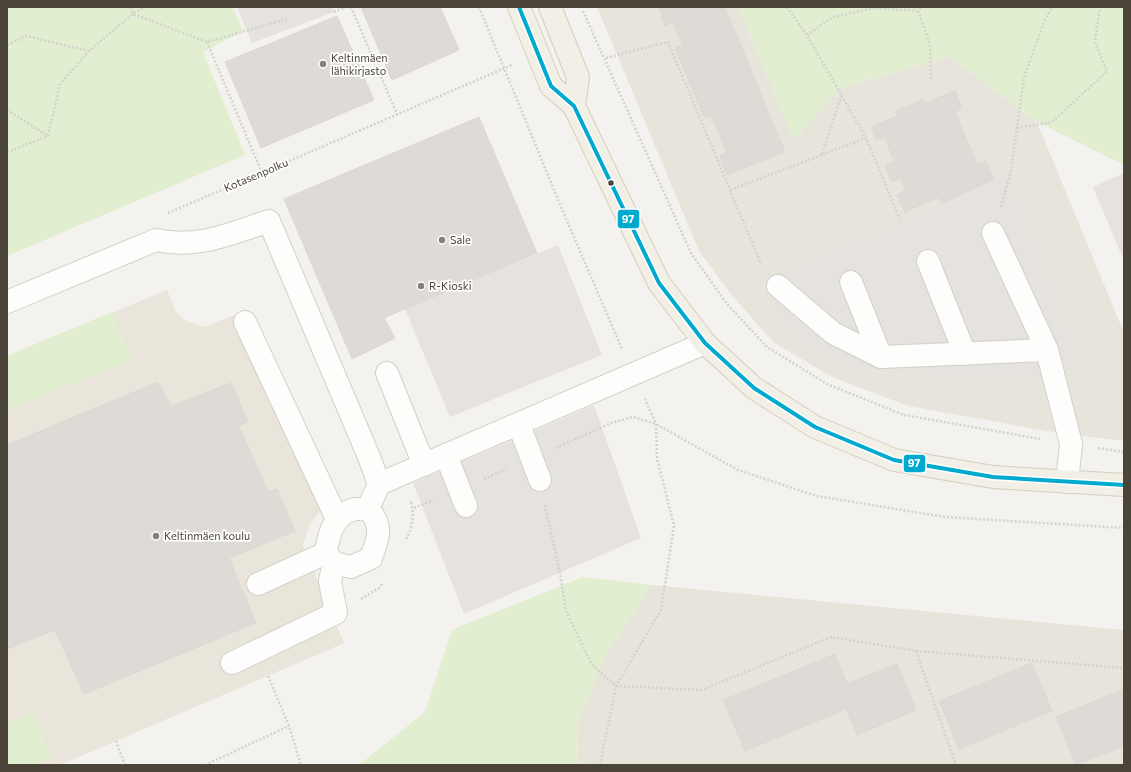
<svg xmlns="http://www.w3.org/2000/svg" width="1131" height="772" font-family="Commissioner,sans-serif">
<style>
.residential{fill:#e7e4dc}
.education{fill:#eae5da}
.green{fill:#e1eecf}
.parking{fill:#e6e3df}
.building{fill:#dedbd6;stroke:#dcd9d4}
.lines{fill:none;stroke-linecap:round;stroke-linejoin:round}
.minor-casing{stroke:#d2d0cb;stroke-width:24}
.major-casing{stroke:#d6cebb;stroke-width:24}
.path{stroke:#d3d2cc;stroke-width:2.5;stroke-dasharray:2 2;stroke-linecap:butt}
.minor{stroke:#fdfdfc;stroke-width:22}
.major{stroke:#f2efe6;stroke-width:22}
.bus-1-casing{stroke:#fff;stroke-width:7}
.bus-1{stroke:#00a9ce;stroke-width:4}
.poi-dot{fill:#868178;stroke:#fff;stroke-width:1.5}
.bus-dot{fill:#4b4439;stroke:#fff;stroke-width:1.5}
.labels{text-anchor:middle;stroke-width:3.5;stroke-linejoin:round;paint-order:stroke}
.poi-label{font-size:11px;fill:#4b4439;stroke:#fff;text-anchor:start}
.street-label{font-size:11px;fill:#4b4439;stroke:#fff}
.line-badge{stroke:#fff;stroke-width:1.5}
.badge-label{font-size:11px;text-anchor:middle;font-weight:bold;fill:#fff}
</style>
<rect width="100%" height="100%" fill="#f4f2ee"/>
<g class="residential">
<path d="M597,7H738L794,140L839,89L949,56L1037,122L1124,333V441L1058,433L908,406L832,377L773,342L730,293L699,251Z"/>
<path d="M652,585L1124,630V765H578L577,723L606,654Z"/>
</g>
<path class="education" d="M167,290L176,312L185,320L197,325L206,327L234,315L318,497L320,511L309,526L303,545L344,643L60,765H7V356Z"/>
<g class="green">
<path d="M7,7H233L243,31L203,52L245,155L7,256Z"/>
<path d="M738,7H1124V165L1037,122L949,56L839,89L794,140Z"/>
<path d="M112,312L132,360L7,410V356Z"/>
<path d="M583,577L652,585L606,654L577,723L578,765H359L425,712L452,630Z"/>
<path d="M33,712L52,757L32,765H7V723Z"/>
</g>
<g class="parking">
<path d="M237,7H332L334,12L252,43Z"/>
<path d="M1011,171L1083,368L1033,378L891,373L838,365L782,328L763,279L901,222Z"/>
<path d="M1124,173V261L1093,187Z"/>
<path d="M558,245L602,355L450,417L405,309Z"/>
<path d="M594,405L641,538L464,614L413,483Z"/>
</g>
<g class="building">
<path d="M361,7H440L459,50L392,80Z"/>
<path d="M659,7H725L785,152L727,175L720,156L727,152L711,115L704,117L675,48L683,45L673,22L665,26Z"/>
<path d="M337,16L374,100L261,148L225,62Z"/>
<path d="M955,91L962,108L955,112L977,164L985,161L994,179L941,204L938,197L905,212L897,195L906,190L900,178L892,182L885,166L894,161L885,138L876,140L872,127L897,116L896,111L923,100L925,103Z"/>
<path d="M479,117L537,253L384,318L395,338L352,359L284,199Z"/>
<path d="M158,382L171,406L231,383L248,422L239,426L268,492L277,489L295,531L229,558L256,623L84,694L55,630L7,649V445Z"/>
<path d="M835,654L847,684L897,664L916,710L857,735L846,709L745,751L723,700Z"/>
<path d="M1032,663L1052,711L959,749L939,701Z"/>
<path d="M1124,689V746L1076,765L1056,717Z"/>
</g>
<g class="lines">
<g class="minor-casing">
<g id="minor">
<path d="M993,233L1047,350L1071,444L1067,482"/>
<path d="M928,261L965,354"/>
<path d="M851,282L881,357"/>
<path d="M778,286L833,333L881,357L1047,350"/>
<path d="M7,302L156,240C198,249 229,234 269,221L369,457L379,484L705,343"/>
<path d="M245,322L337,519"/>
<path d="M387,373L424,465"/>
<path d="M519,425L540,480"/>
<path d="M446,455L466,506"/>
<path d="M368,509C384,526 378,538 371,558L351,567L334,563L326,553C328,536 333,515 352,510C357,508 363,509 368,509L379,484"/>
<path d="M258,584L326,553"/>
<path d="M232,663L336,613L330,581L334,563"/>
</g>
</g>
<g class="major-casing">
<g id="major">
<path d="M519,7L551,86L574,106L659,283L705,343L754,388L815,427L894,460L993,477L1124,485"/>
<path d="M550,7L578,77L574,106"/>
</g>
</g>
<g class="path">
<path d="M131,7L133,14L207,42L287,19"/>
<path d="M351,7L397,114"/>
<path d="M479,7L561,207L622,349"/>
<path d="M787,7L807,35L866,138"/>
<path d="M583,11L691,253L727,304L767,347L827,384L904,415L1041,439"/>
<path d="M918,11L930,44L931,80"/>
<path d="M334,12L346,7"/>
<path d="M807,35L833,17L875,8L918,11L921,7"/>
<path d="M207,42L262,173"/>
<path d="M7,45L26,36L89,51"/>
<path d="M606,58L668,42L761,264"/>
<path d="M7,110L48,136"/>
<path d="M1017,128L1052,122L1107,71L1095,42L1100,7"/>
<path d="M48,136L60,84L89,51L133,14L145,7"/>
<path d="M7,152L48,136"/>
<path d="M822,154L842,94"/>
<path d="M730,190L866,138L901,222"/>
<path d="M1001,207L1011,171L1024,77L1044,22L1052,7"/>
<path d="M168,213L512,65"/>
<path d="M556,448L611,423L633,417L656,424L738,470L817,496L945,517L1124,528"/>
<path d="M1098,448L1124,452"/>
<path d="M484,479L507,469"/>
<path d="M545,505L560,573L566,611L592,665L616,686L702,690L831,637L916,651L1124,668"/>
<path d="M414,508L433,500"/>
<path d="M406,539C413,527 415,511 410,500"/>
<path d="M361,599L379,588L382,584"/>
<path d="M916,651L956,765"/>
<path d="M268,676L289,726L301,765"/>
<path d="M116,741L125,765"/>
<path d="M205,765L289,726"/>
<path d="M600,765L616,686L661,610L674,526L657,458L656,424L645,399"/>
</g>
<use href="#minor" class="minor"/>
<use href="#major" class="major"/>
<g class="bus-1-casing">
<path id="bus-1" d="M519,7L551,86L574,106L659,283L705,343L754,388L815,427L894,460L993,477L1124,485"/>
</g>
<use href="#bus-1" class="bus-1"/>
</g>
<g class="poi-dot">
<circle cx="323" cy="64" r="4"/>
<circle cx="442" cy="240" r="4"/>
<circle cx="421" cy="286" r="4"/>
<circle cx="156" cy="536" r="4"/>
</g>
<circle class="bus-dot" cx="611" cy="183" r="3.5"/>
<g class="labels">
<g class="poi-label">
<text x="331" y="62">Keltinmäen<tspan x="331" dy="13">lähikirjasto</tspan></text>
<text x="450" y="244">Sale</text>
<text x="429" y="290">R-Kioski</text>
<text x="164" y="540">Keltinmäen koulu</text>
</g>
<g class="street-label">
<text transform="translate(256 175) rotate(-23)" y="4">Kotasenpolku</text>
</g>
</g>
<g class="line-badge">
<rect x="617" y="209" width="23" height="20" rx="4" fill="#00a9ce"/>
<rect x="903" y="454" width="23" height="19" rx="4" fill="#00a9ce"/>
</g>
<g class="badge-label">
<text x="628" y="223">97</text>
<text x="914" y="467">97</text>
</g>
<rect width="1131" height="772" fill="none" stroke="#4b4439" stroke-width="16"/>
</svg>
